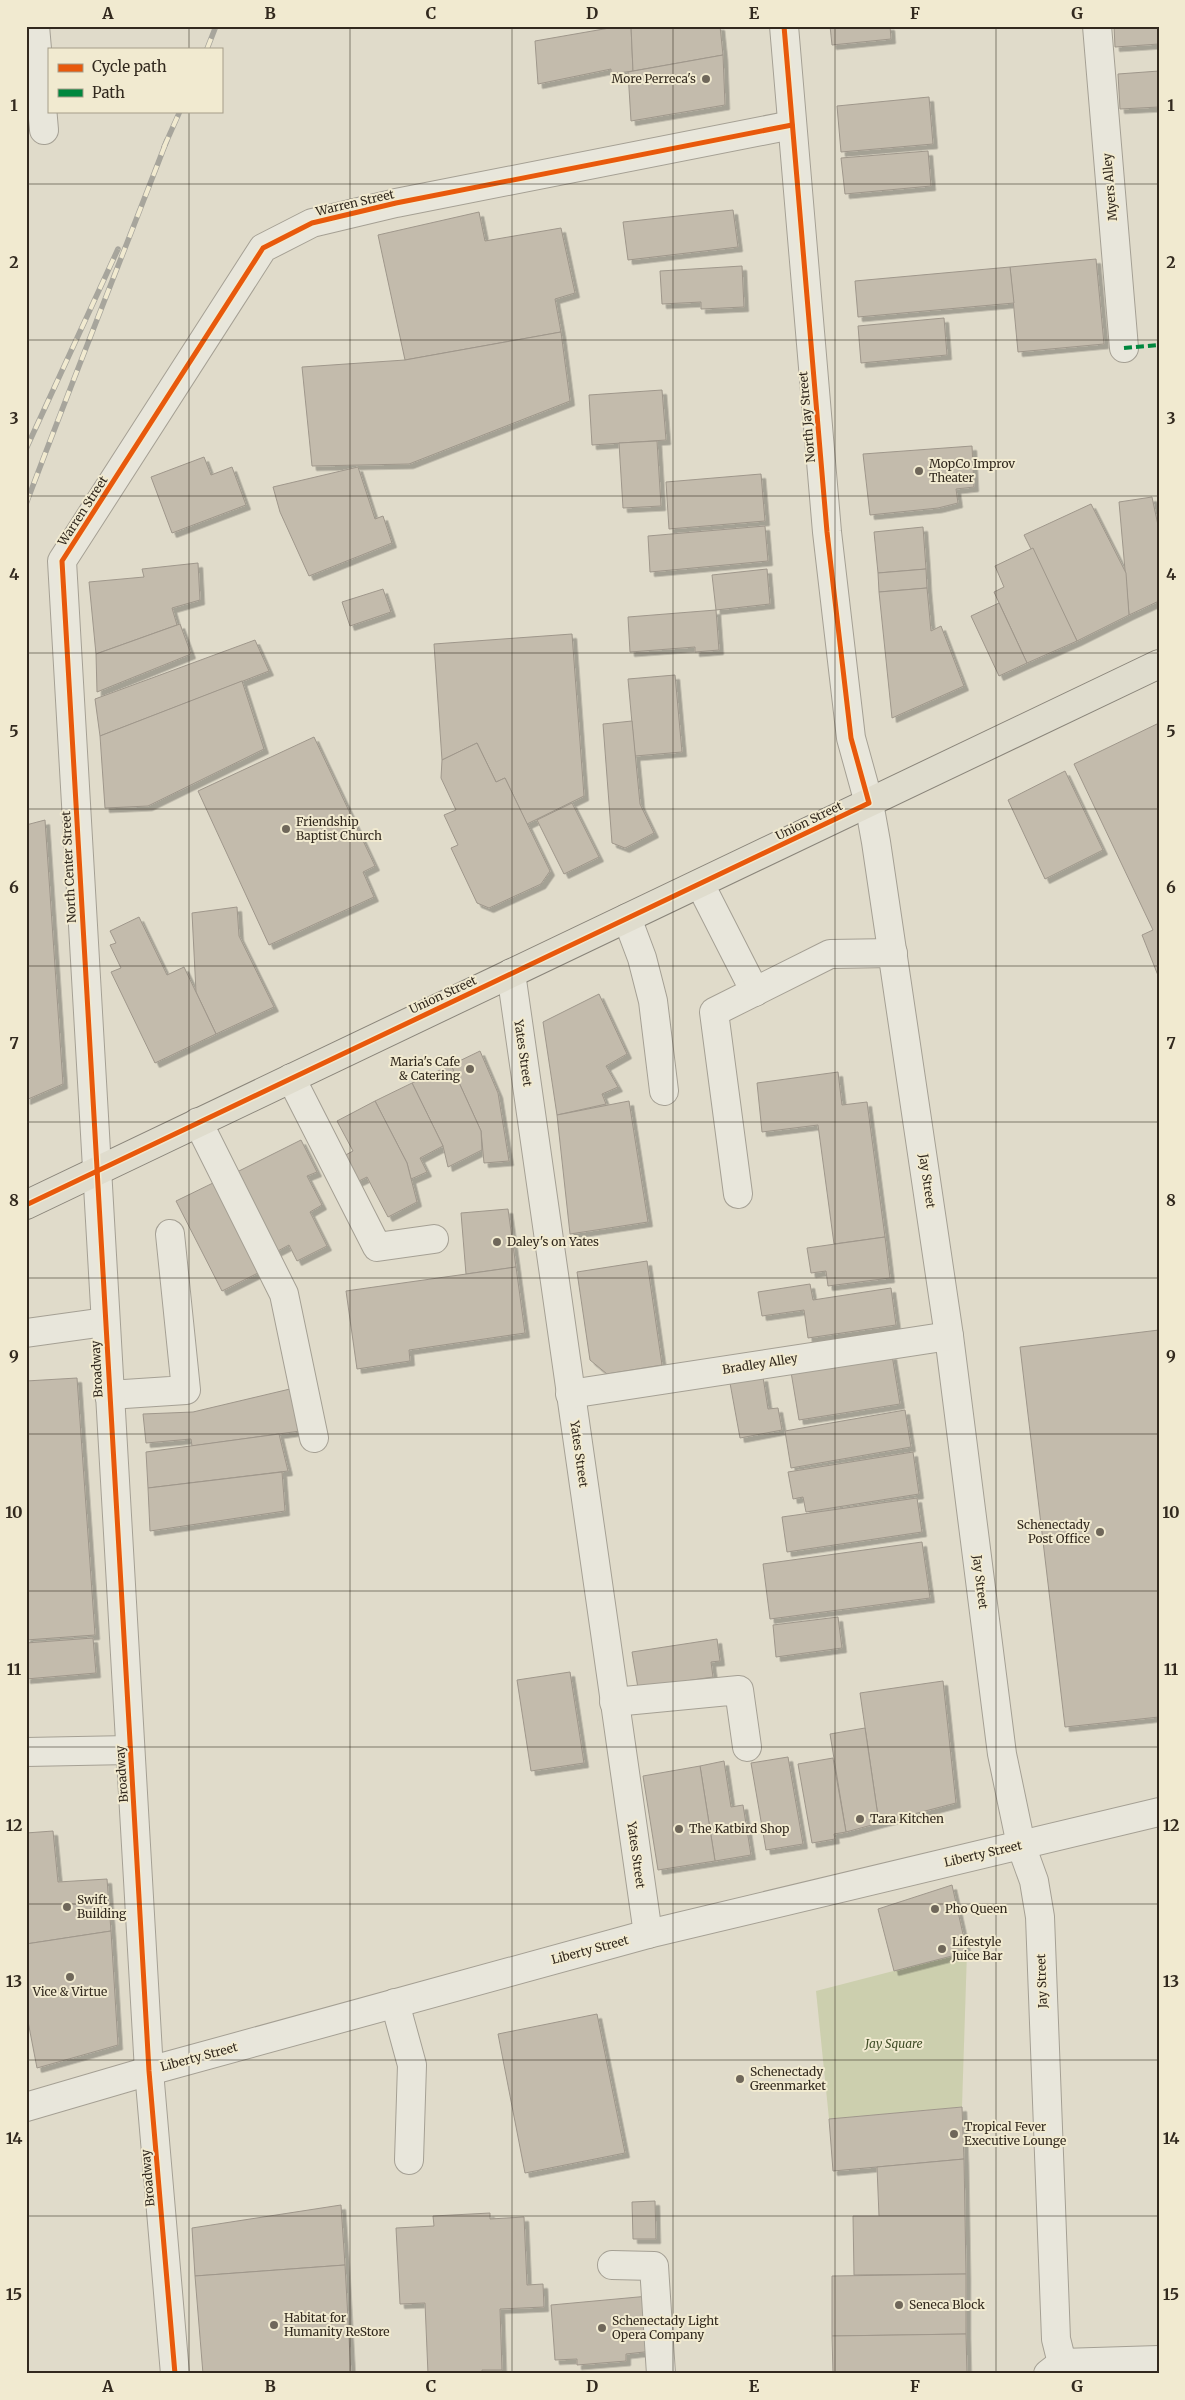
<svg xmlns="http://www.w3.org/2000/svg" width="1185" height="2400" font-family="Merriweather,serif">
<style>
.green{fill:#cccfae}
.building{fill:#c3bbac;stroke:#9f978b;filter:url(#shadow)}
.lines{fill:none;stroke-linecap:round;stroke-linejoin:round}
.minor-casing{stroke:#a5a094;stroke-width:30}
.major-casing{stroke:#8a857a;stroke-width:30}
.minor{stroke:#e8e6db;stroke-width:28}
.major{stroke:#dfdccd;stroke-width:28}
.rail-casing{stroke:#a7a59c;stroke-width:5.5}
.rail{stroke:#f1ead0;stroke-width:4;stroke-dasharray:11;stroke-linecap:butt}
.quiet{stroke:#00873e;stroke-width:4;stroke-dasharray:8 4;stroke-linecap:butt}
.cycleway-casing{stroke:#f1ead0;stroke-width:8}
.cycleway{stroke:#e8590c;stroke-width:5}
.grid{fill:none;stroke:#32291e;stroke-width:1;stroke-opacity:0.55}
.poi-dot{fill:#6f675a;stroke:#f1ead0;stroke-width:2}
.labels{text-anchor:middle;stroke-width:4;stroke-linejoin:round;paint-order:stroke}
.poi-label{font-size:12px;fill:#32291e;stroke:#f1ead0;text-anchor:start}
.street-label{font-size:12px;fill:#32291e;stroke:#f1ead0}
.park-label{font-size:12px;font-style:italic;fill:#3f4c26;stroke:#f1ead0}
.neatline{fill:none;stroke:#32291e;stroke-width:2}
.grid-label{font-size:16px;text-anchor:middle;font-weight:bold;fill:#32291e}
</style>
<defs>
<filter id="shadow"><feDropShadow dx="4.5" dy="4.5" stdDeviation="0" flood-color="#0004"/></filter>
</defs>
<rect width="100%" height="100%" fill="#e0dbca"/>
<path class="green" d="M967,1952L962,2107L829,2119L816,1991Z"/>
<g class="building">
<path d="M621,26H631L633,71L611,74V69L538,84L535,41Z"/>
<path d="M631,26H720L723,55L633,71Z"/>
<path d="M830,26H890L891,39L832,45Z"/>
<path d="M1114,26H1159V44L1115,47Z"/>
<path d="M723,55L725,105L631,121L628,72Z"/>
<path d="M1159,71V107L1120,109L1118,74Z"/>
<path d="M929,97L933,144L841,152L837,106Z"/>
<path d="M928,151L931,186L845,194L841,158Z"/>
<path d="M733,210L738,247L628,260L623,222Z"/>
<path d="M479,212L485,241L561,228L575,293L555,299L561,332L405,360L378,235Z"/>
<path d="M1096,259L1104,344L1018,352L1010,267Z"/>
<path d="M742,266L744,307L701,309V302L662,304L660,271Z"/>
<path d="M1010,267L1014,303L858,317L855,281Z"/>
<path d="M944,318L947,355L861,363L858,326Z"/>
<path d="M561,332L570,401L409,464L312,466L302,367L405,360Z"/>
<path d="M662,390L666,440L592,445L589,395Z"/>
<path d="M657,441L661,506L623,508L619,443Z"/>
<path d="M972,446L974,487L956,489L958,503L938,508L870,515L863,454Z"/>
<path d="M204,457L211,475L232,467L246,505L172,533L151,477Z"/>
<path d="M358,467L375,519L383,516L392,543L309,576L280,512L273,487Z"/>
<path d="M761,474L765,521L669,529L666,482Z"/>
<path d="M1152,497L1159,530V601L1129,615L1119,502Z"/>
<path d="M1091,504L1126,573L1129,615L1077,641L1024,535Z"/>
<path d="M765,526L768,561L650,572L648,536Z"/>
<path d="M923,527L926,569L878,573L874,532Z"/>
<path d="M1033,548L1077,641L1027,663L994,592L1004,587L995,566Z"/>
<path d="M198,563L200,600L172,608L177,625L96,654L89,582L144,577L142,569Z"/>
<path d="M767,569L770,604L716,610L712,575Z"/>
<path d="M926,569L927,588L879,592L878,573Z"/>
<path d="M927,588L931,631L941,626L964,686L892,718L879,592Z"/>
<path d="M383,589L391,612L350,626L342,602Z"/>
<path d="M999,603L1027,663L999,676L971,616Z"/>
<path d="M716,610L719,650L695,652V647L630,652L628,617Z"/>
<path d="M180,624L191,654L97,692L96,654Z"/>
<path d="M572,634L584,796L527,824L505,778L496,782L477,743L442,760L434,644Z"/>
<path d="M255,640L269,671L100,736L95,699Z"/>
<path d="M675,675L682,752L635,756L628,679Z"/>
<path d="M242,681L264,749L148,806L105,808L100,736Z"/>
<path d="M632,721L640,804L654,833L625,848L612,843L603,724Z"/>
<path d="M1159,723V978L1142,935L1153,930L1074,764Z"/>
<path d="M314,737L375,866L363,872L374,897L269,945L198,791Z"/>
<path d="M477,743L496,782L505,778L550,871L541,884L489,908L477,903L451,848L458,845L444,815L456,810L441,778L442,760Z"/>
<path d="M1065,771L1103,850L1045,879L1008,800Z"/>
<path d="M572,803L599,857L564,874L537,820Z"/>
<path d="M45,820L63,1084L26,1100V825Z"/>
<path d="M237,907L239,936L274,1007L216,1034L196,992L192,913Z"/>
<path d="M139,917L167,975L184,967L216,1034L155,1063L111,972L121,968L110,945L116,943L110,931Z"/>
<path d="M599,994L627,1054L606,1066L618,1087L602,1094L606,1104L557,1115L543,1022Z"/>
<path d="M480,1051L498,1093L509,1161L484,1163L481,1131L451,1065Z"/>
<path d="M451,1065L481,1131L482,1150L448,1167L443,1146L412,1083Z"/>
<path d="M838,1072L842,1105L867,1102L885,1237L834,1244L818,1125L762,1132L757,1083Z"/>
<path d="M412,1083L443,1146L420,1158L427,1172L411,1179L407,1163L375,1101Z"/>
<path d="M375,1101L407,1163L417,1202L388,1217L367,1177L355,1183L342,1157L353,1151L337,1121Z"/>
<path d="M629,1101L648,1222L570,1234L557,1115Z"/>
<path d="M301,1140L317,1172L307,1176L322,1205L310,1212L327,1246L297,1261L289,1245L274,1253L235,1173Z"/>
<path d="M213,1183L258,1273L222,1291L176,1201Z"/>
<path d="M508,1209L516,1267L466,1274L461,1213Z"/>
<path d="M885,1237L890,1278L828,1286L826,1271L811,1273L807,1248Z"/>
<path d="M647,1261L662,1365L607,1374L590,1360L577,1272Z"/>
<path d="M516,1267L525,1333L409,1350L410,1361L357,1369L346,1291Z"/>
<path d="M810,1284L813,1300L891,1288L896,1325L808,1338L804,1310L762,1316L758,1292Z"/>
<path d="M1159,1330V1717L1065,1727L1020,1347Z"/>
<path d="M892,1355L900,1404L799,1420L791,1372Z"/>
<path d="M763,1377L768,1409L778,1408L782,1430L740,1438L730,1383Z"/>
<path d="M77,1378L95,1635L26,1640V1381Z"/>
<path d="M290,1389L300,1431L192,1446L191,1439L146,1443L143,1414L193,1412Z"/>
<path d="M905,1410L911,1447L791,1468L785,1431Z"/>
<path d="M279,1434L288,1471L148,1488L146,1452Z"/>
<path d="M913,1452L919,1494L806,1512L803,1497L793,1499L788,1472Z"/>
<path d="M282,1472L285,1511L150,1531L148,1488Z"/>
<path d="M917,1498L922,1532L787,1552L782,1517Z"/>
<path d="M922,1542L930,1598L770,1619L763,1564Z"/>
<path d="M838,1617L842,1648L776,1657L773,1625Z"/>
<path d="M93,1638L96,1673L26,1679V1643Z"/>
<path d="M717,1639L720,1661L711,1662L713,1677L638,1688L632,1652Z"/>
<path d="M570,1672L584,1763L531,1771L517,1680Z"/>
<path d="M943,1681L956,1803L879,1823L860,1693Z"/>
<path d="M865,1728L879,1823L846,1832L830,1734Z"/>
<path d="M788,1757L803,1844L766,1850L751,1763Z"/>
<path d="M833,1758L846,1832L834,1834L835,1839L812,1843L798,1764Z"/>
<path d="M724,1761L731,1807L743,1805L751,1855L715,1861L700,1766Z"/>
<path d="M700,1766L715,1861L658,1870L643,1776Z"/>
<path d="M53,1831L58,1882L107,1879L111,1931L26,1944V1833Z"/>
<path d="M952,1885L967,1952L894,1971L878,1909Z"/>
<path d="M111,1931L118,2045L37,2068L26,2011V1944Z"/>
<path d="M597,2014L625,2153L525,2173L498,2034Z"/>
<path d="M962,2107L964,2159L833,2171L829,2119Z"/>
<path d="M964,2159L965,2216H879L877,2167Z"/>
<path d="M655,2201L656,2239H633L632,2202Z"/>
<path d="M341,2205L345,2265L195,2276L192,2228Z"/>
<path d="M490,2213V2219L524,2217L527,2285L543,2284L544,2307L500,2309L502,2370H482V2374H428L425,2303L400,2304L396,2228L434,2226L433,2216Z"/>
<path d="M853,2216H965L966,2274L854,2275Z"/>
<path d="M345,2265L351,2374H203L195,2276Z"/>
<path d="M966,2274V2334L832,2336V2276Z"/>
<path d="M649,2296L653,2351L626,2354V2361L577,2365V2359L555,2360L551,2305Z"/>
<path d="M966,2334L967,2374H833L832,2336Z"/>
</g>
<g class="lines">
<g class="minor-casing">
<g id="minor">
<path d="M35,26L44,130"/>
<path d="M784,26L827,532L851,738L869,803L876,842L949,1336L1002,1754L1021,1845L1034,1881L1040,1917L1056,2339L1062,2363"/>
<path d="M1097,26L1124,348"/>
<path d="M700,884L755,992"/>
<path d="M627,918L642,958L653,1001L664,1091"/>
<path d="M511,973L648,1934"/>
<path d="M291,1078L377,1247L434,1239"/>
<path d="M198,1122L284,1294L314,1438"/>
<path d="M738,1194L714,1012L830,954L893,953"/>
<path d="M26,1333L105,1322"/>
<path d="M570,1394L949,1336"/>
<path d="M109,1395L186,1390L170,1234"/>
<path d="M614,1702L739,1690L747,1747"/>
<path d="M26,1752L130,1750"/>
<path d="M395,2003L412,2065L409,2160"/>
<path d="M26,2107L149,2071L648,1934L1159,1812"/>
<path d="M612,2265L654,2266L661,2374"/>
<path d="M175,2374L149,2071L62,561L263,248L312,223L396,203L792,125"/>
<path d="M1048,2374L1062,2363L1159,2360"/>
</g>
</g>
<g class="major-casing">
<path id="major" d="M26,1205L1159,664"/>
</g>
<use href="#minor" class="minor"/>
<use href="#major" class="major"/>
<g class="rail-casing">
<g id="rail">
<path d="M207,49L216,26"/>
<path d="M164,147L180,111"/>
<path d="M26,449L118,249"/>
<path d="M26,504C72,382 120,262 167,140"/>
</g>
</g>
<use href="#rail" class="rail"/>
<path class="quiet" d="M1124,348L1159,345"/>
<g class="cycleway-casing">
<g id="cycleway">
<path d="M26,1205L869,803L851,738L827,532L784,26"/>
<path d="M175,2374L149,2071L62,561L263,248L312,223L396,203L792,125"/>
</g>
</g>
<use href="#cycleway" class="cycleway"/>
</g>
<path class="grid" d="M189,26V49M350,26V2374M512,26V2374M673,26V2374M835,26V2374M996,26V2374M189,111V2374M26,184H1159M26,340H1159M26,496H1159M26,653H1159M26,809H1159M26,966H1159M26,1122H1159M26,1278H1159M26,1434H1159M26,1591H1159M26,1747H1159M26,1904H1159M26,2060H1159M26,2216H1159"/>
<g class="poi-dot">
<circle cx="706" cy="79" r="5"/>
<circle cx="919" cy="471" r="5"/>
<circle cx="286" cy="829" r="5"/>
<circle cx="470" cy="1069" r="5"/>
<circle cx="497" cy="1242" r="5"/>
<circle cx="1100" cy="1532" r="5"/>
<circle cx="860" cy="1819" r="5"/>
<circle cx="679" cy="1829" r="5"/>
<circle cx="67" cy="1907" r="5"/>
<circle cx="935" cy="1909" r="5"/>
<circle cx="942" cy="1949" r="5"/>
<circle cx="70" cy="1977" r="5"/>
<circle cx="740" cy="2079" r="5"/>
<circle cx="954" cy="2134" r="5"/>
<circle cx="899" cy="2305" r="5"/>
<circle cx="274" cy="2325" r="5"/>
<circle cx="602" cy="2328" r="5"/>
</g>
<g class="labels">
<g class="poi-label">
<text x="696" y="83" text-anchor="end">More Perreca's</text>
<text x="929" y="468">MopCo Improv<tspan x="929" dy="14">Theater</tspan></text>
<text x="296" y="826">Friendship<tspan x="296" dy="14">Baptist Church</tspan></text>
<text x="460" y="1066" text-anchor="end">Maria's Cafe<tspan x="460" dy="14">&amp; Catering</tspan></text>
<text x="507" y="1246">Daley's on Yates</text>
<text x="1090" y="1529" text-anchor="end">Schenectady<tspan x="1090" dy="14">Post Office</tspan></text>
<text x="870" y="1823">Tara Kitchen</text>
<text x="689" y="1833">The Katbird Shop</text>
<text x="77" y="1904">Swift<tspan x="77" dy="14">Building</tspan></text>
<text x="945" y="1913">Pho Queen</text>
<text x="952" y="1946">Lifestyle<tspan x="952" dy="14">Juice Bar</tspan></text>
<text x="70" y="1996" text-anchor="middle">Vice &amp; Virtue</text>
<text x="750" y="2076">Schenectady<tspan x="750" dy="14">Greenmarket</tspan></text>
<text x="964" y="2131">Tropical Fever<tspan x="964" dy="14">Executive Lounge</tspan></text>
<text x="909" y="2309">Seneca Block</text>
<text x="284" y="2322">Habitat for<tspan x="284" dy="14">Humanity ReStore</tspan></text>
<text x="612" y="2325">Schenectady Light<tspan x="612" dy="14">Opera Company</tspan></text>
</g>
<g class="street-label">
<text transform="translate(1110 187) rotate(-95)" y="4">Myers Alley</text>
<text transform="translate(355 203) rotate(-13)" y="4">Warren Street</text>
<text transform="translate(807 417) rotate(-95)" y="4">North Jay Street</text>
<text transform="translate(83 511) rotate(-57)" y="4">Warren Street</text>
<text transform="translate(809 821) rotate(-26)" y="4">Union Street</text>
<text transform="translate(69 867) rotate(-93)" y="4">North Center Street</text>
<text transform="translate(443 995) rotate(-25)" y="4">Union Street</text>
<text transform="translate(523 1053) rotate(82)" y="4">Yates Street</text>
<text transform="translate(927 1181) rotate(82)" y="4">Jay Street</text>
<text transform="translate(760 1364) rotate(-9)" y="4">Bradley Alley</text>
<text transform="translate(97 1369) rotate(-93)" y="4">Broadway</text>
<text transform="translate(579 1454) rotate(82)" y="4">Yates Street</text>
<text transform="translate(980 1582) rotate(83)" y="4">Jay Street</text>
<text transform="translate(122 1774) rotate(-94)" y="4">Broadway</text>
<text transform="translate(983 1854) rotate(-13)" y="4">Liberty Street</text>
<text transform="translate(636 1855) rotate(82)" y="4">Yates Street</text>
<text transform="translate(590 1950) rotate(-15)" y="4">Liberty Street</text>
<text transform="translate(1042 1981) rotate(-92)" y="4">Jay Street</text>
<text transform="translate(199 2057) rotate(-15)" y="4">Liberty Street</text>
<text transform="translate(148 2178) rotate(-95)" y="4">Broadway</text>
</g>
<g class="park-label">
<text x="894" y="2048">Jay Square</text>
</g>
</g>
<rect width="1185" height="2400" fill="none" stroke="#f1ead0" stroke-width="55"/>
<rect x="48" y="48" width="175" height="65" fill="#f1ead0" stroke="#a59d89"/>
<rect x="58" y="64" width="25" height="8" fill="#e8590c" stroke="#a59d89"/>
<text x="92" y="72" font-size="15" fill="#32291e">Cycle path</text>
<rect x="58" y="89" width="25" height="8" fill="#00873e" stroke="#a59d89"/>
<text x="92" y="98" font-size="15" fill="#32291e">Path</text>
<rect x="28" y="28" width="1130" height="2344" class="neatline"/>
<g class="grid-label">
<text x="108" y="19">A</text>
<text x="270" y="19">B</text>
<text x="431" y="19">C</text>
<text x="592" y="19">D</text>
<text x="754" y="19">E</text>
<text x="915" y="19">F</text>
<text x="1077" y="19">G</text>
<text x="14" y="111">1</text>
<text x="1171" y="111">1</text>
<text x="14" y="268">2</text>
<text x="1171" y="268">2</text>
<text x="14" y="424">3</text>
<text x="1171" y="424">3</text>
<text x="14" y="580">4</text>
<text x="1171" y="580">4</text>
<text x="14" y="737">5</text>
<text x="1171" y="737">5</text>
<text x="14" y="893">6</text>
<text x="1171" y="893">6</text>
<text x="14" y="1049">7</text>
<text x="1171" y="1049">7</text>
<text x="14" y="1206">8</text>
<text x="1171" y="1206">8</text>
<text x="14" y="1362">9</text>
<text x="1171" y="1362">9</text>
<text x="14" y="1518">10</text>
<text x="1171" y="1518">10</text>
<text x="14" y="1675">11</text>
<text x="1171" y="1675">11</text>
<text x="14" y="1831">12</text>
<text x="1171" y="1831">12</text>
<text x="14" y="1987">13</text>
<text x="1171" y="1987">13</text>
<text x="14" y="2144">14</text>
<text x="1171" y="2144">14</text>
<text x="14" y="2300">15</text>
<text x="1171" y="2300">15</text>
<text x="108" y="2392">A</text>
<text x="270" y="2392">B</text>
<text x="431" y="2392">C</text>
<text x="592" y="2392">D</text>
<text x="754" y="2392">E</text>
<text x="915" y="2392">F</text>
<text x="1077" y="2392">G</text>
</g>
</svg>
